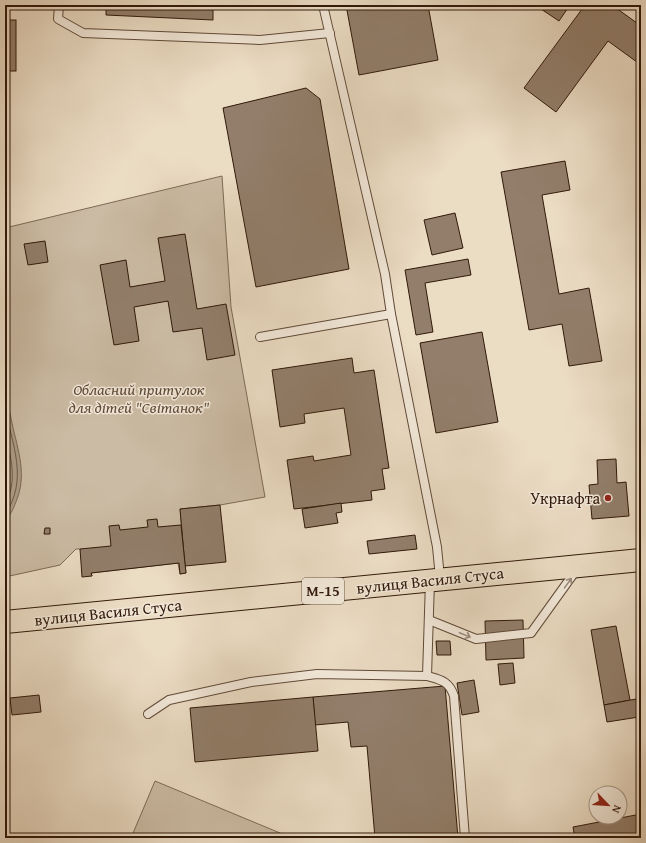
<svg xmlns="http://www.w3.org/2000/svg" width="646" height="843" font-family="'Gentium Book Plus',serif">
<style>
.green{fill:#cbbba4;stroke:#7e6a57}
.water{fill:#ac9a85;stroke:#7b6654}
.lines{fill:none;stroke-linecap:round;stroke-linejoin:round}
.shore{stroke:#6e5a48;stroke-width:1}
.building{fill:#927e6b;stroke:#31190a}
.lane-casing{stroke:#604a38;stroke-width:10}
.primary-casing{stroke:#31190a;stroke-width:24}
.lane{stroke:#f2e8d9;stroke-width:8}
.primary{stroke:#ebdcc4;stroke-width:22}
.oneway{stroke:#9b8b7c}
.poi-dot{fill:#8f2418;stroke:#f2e8d9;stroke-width:1.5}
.labels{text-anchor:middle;stroke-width:3;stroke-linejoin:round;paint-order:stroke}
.shield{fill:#f2e8d9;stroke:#6b5748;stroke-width:1}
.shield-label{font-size:15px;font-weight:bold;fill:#31190a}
.park-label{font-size:16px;font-style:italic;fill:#5f4a38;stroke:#f2e8d9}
.poi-label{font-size:16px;fill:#31190a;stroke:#f2e8d9;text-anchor:end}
.street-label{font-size:16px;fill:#31190a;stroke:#f2e8d9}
</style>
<rect width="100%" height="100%" fill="#ebdcc4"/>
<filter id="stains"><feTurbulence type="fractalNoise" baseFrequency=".005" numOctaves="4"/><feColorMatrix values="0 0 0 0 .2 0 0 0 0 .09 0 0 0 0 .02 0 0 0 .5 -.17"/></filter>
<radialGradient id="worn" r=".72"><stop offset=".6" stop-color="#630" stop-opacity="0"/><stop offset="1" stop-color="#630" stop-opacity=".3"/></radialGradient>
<g class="green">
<path d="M222,176L231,307L265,497L220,505L180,509L186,573L180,574L178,563L91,573L92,576L80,549H76L60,565L5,577V228Z"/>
<path d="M155,781L292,838H131Z"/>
</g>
<path class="water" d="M5,386C8,398 9,411 12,423C18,451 28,476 15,504C13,510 10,516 5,519Z"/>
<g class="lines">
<g class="shore">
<path d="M5,407C12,446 29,478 5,515"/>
<path d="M5,433C11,459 18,480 5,505"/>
</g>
</g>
<g class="building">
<path d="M106,5H213V20L106,15Z"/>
<path d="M346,5H428L438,60L359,75Z"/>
<path d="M544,5H570L559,21L541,9Z"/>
<path d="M585,5H612L641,26V65L608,41L556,112L524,88Z"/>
<rect x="5" y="20" width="11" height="51"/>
<path d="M306,88L320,99L349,269L256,287L223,108Z"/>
<path d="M565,161L570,190L542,195L559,294L589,288L602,361L569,366L562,324L529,330L501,172Z"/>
<path d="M455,213L463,248L432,255L424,220Z"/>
<path d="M185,234L197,309L226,304L235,355L207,360L202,328L173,332L168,301L134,307L139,341L114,345L100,265L126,260L130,287L165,281L158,238Z"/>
<path d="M45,241L48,262L28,265L24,244Z"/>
<path d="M468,259L471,275L425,283L433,332L416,335L405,270Z"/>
<path d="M482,332L498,422L436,433L420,343Z"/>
<path d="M352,358L354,373L374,370L389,468L382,469L385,489L371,491L372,500L294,509L287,460L313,456L314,461L351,455L344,408L304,414L305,423L280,427L272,370Z"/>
<path d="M616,459L617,483L626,482L629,516L592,519L589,485L598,484L597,460Z"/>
<path d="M341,503L342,512L336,513L338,523L305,528L302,509Z"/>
<path d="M220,505L226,562L185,566L180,509Z"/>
<path d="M157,519L158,527L181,525L186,573L180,574L179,563L91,573L92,576L82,577L80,549L111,546L109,526L119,525L120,530L148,527L147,520Z"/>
<path d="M45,528H50V534H44Z"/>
<path d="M415,535L417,549L369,554L367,541Z"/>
<path d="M523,620L524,658L486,660L485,621Z"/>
<path d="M616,626L630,700L604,705L591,630Z"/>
<path d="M436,641H450L451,655H437Z"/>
<path d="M513,663L515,683L500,685L498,664Z"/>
<path d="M474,680L479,712L462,715L457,683Z"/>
<path d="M445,686L458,838H375L367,746L351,747L348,722L315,725L313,697Z"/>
<path d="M39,695L41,712L12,715L10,698Z"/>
<path d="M313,697L318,751L195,762L190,708Z"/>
<path d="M636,699L639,717L607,722L604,705Z"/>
<path d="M641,814V838H575L573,827Z"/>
</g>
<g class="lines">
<g class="lane-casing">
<g id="lane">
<path d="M59,5L58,19L83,33L260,40L330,33"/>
<path d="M323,5L385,274L391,314L437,547L440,578"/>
<path d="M260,337L391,314"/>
<path d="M429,620L476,639L531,633L577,569"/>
<path d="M427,676L430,581"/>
<path d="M148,714L169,700L251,682L317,674L427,676C441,680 449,681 454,696L465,838"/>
</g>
</g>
<g class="primary-casing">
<path id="primary" d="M5,622L641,560"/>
</g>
<use href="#lane" class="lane"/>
<use href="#primary" class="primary"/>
</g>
<defs><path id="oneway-shaft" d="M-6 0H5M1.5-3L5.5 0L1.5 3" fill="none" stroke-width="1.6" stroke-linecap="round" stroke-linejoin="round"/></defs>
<g class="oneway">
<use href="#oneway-shaft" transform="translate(568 583) rotate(-54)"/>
<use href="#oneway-shaft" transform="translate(465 635) rotate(22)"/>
</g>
<circle class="poi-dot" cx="608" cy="498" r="4"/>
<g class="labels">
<rect class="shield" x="302" y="578" width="42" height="26" rx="3"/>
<g class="shield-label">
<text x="323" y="596">М-15</text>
</g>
<g class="park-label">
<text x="139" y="395">Обласний притулок<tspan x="139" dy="18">для дітей "Світанок"</tspan></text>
</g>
<g class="poi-label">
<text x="600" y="504">Укрнафта</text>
</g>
<g class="street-label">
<text transform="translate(430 580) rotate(-6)" y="6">вулиця Василя Стуса</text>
<text transform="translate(108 612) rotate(-6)" y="6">вулиця Василя Стуса</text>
</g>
</g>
<rect width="646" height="843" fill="none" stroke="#ebdcc4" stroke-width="20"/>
<rect x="6" y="6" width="634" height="831" fill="none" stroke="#31190a" stroke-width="2"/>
<rect x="10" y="10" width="626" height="823" fill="none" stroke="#31190a"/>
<g transform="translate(608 805) rotate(115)"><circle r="19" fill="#f2e8d9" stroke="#a59586"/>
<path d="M0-3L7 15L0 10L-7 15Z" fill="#8f2418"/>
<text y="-6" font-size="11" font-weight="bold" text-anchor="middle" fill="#31190a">N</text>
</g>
<rect width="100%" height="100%" filter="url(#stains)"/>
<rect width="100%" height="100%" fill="url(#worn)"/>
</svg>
